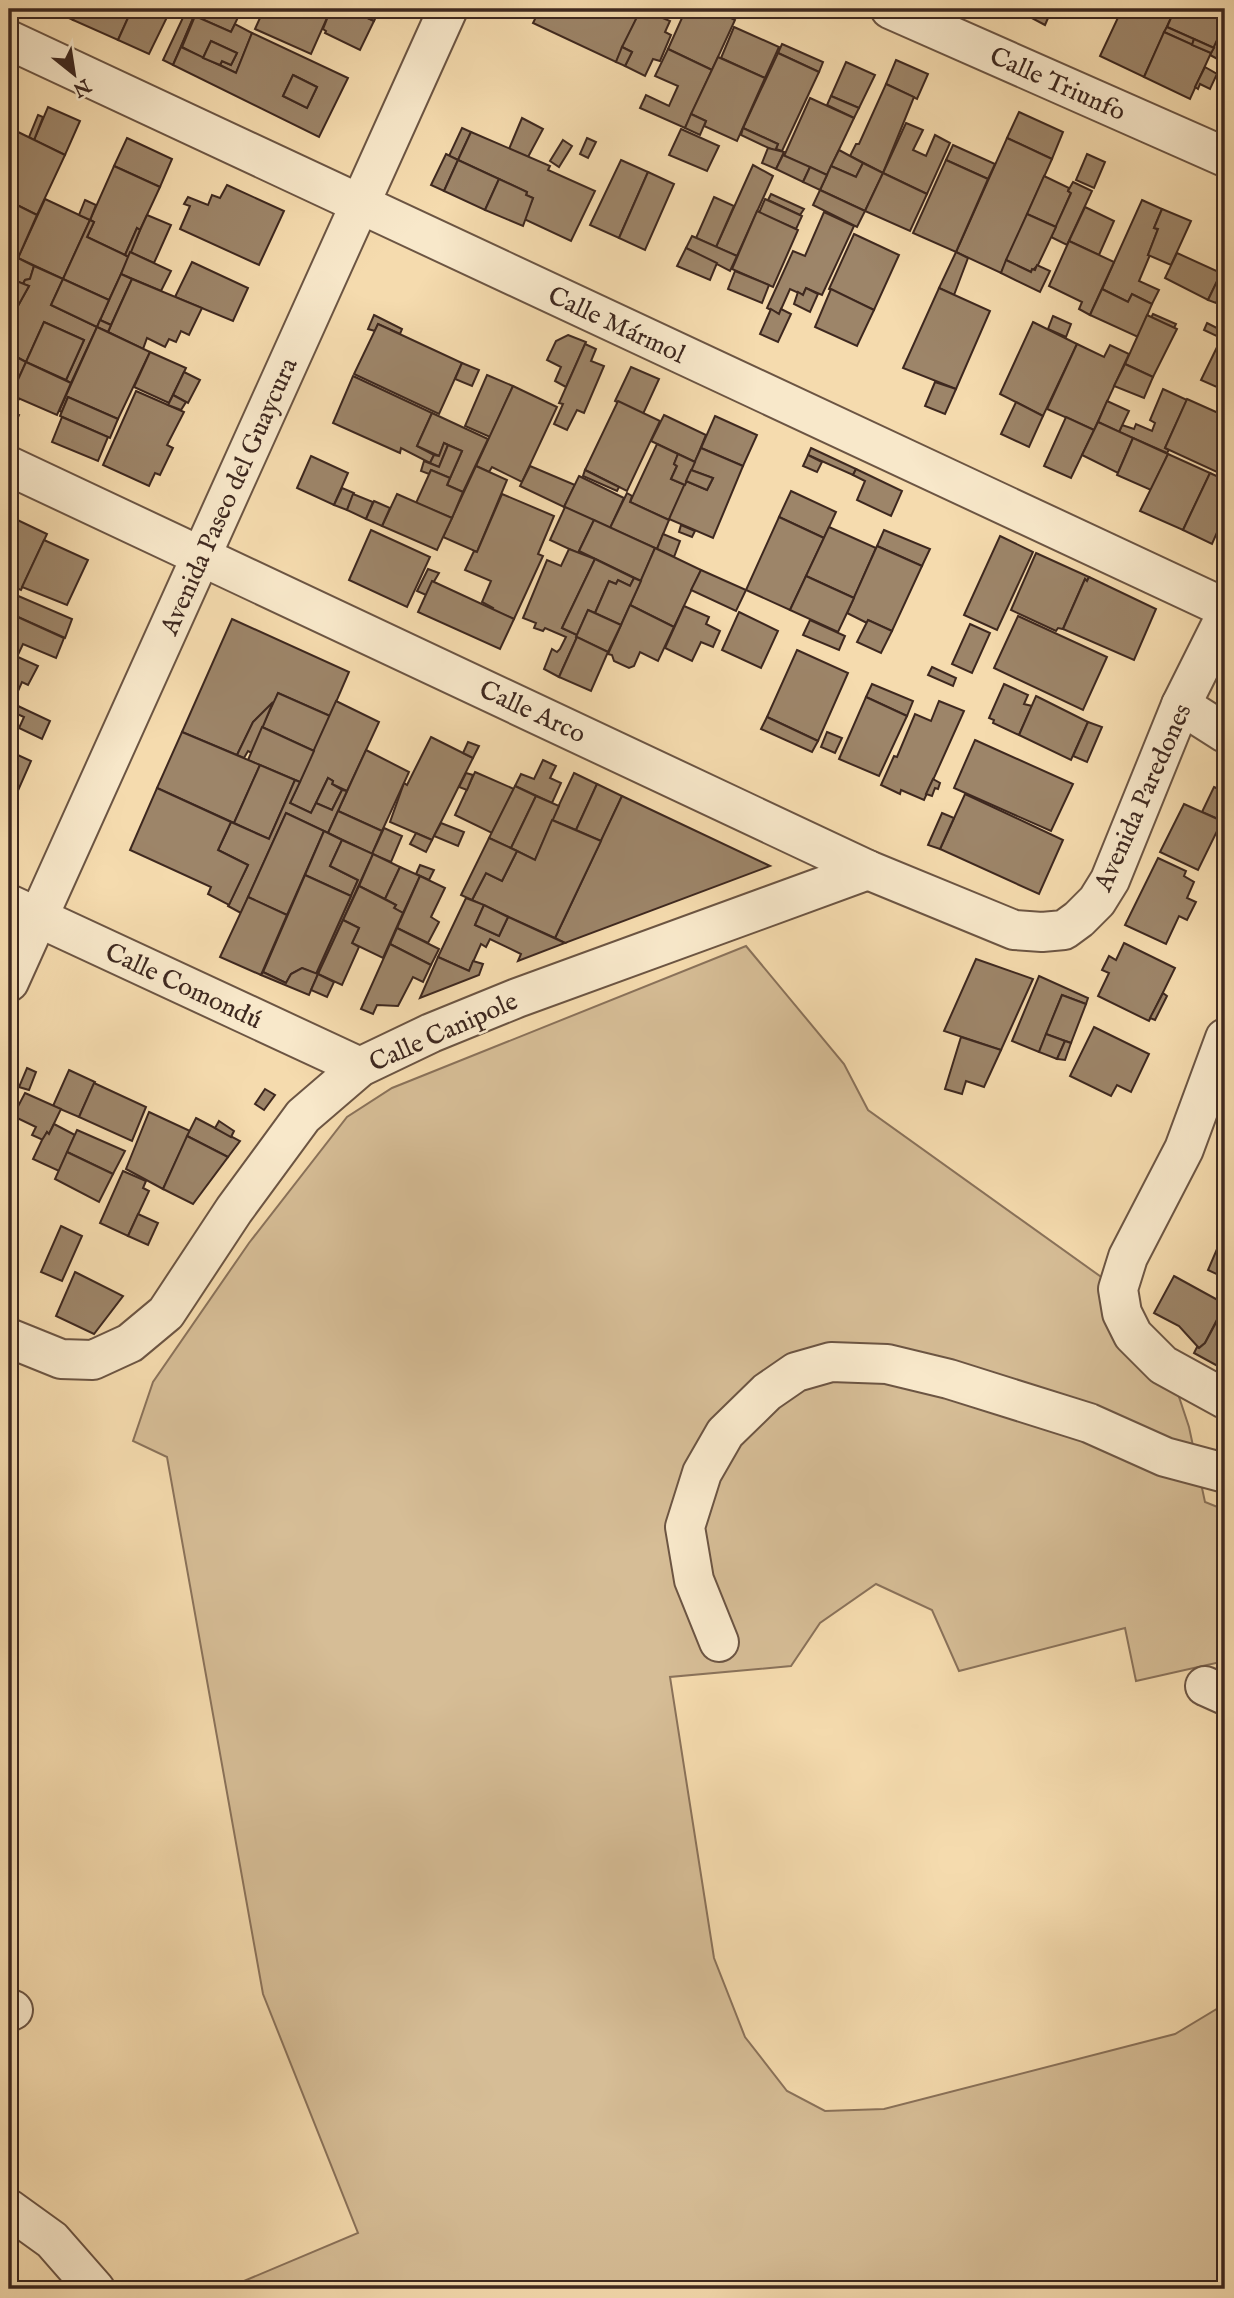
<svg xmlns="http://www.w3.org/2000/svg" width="1234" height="2298" font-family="'IM FELL English',serif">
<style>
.green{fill:#d6bd96;stroke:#8a725a;stroke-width:2}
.building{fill:#9d8569;stroke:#3e281f;stroke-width:2;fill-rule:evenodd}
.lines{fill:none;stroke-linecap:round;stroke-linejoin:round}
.minor-casing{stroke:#6c5543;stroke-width:42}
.minor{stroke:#f8e8ca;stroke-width:38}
.labels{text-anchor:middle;stroke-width:5;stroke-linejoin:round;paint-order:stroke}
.street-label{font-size:26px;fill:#3e281f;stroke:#f8e8ca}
</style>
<rect width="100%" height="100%" fill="#f5dbae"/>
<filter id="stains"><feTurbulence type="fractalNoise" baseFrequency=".00286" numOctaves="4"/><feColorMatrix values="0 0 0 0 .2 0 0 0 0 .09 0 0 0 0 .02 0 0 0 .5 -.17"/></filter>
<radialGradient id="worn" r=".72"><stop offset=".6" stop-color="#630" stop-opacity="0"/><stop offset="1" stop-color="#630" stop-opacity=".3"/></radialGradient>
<path class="green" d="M746,946L844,1064L868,1110L1118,1289L1179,1397L1189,1427L1205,1502L1225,1510V1661L1136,1681L1125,1628L959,1671L932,1610L876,1584L820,1623L791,1666L670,1677L714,1958L745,2037L787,2091L825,2111L884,2109L1175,2034L1225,2004V2289H225L358,2233L263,1994L167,1457L133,1441L153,1382L249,1243L347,1117L392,1088Z"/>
<g class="building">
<path d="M49,9H78L73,20Z"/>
<path d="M78,9H132L118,40L73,20Z"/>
<path d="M132,9H171L149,54L118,40Z"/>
<path d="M187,9H197L173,65L163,60Z"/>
<path d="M197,9H242L231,32L195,16L181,47Z"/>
<path d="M264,9H331L311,54L255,29Z"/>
<path d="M331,9H348L374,21L360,50L325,33L326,31L323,29Z"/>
<path d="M348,9H380L374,21Z"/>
<path d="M540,9H641L616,62L533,23Z"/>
<path d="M641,9L670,21L665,32L671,35L660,61L653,59L645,76L625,66L632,52L622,47Z"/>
<path d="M686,9H713L735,20L712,70L668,49Z"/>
<path d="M1015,9H1052L1045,25Z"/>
<path d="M1122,9H1175L1144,77L1100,56Z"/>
<path d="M1175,9H1225V23L1214,48L1167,27Z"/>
<path d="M195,16L231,32L235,24L252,33L236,73L220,65L222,61L231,65L237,53L211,41L203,58L182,47Z"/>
<path d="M1225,23V63L1210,55Z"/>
<path d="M734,27L779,47L765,78L721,58Z"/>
<path d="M1167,27L1194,39L1192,45L1164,32Z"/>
<path d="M1164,32L1211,53L1190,99L1144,77Z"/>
<path d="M252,33L348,78L319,137L173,65L181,47L236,73ZM293,75L317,87L307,108L283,96Z"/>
<path d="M1194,39L1214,48L1211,53L1192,45Z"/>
<path d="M211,41L237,53L231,65L222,61L220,65L203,58Z"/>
<path d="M782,44L823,62L819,72L778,53Z"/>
<path d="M622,47L632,52L625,66L616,62Z"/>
<path d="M668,49L712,70L685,128L640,108L646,95L669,106L678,86L655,76Z"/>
<path d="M778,53L819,72L782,151L776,149L778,144L743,128Z"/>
<path d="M718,57L765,78L737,141L704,126L706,121L691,114Z"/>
<path d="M896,60L928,74L917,99L886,84Z"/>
<path d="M846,62L875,75L859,108L831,96Z"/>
<path d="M1205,67L1217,74L1210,89L1200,84L1198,89L1195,87Z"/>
<path d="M293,75L317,87L307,108L283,96Z"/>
<path d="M886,84L914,97L883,173L850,156L856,144H859Z"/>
<path d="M831,96L859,108L854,118L827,105Z"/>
<path d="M810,98L854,118L827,175L784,156Z"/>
<path d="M48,107L80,121L65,155L34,140Z"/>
<path d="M1019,112L1063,132L1052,159L1007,138Z"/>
<path d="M691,114L706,121L700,135L685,128Z"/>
<path d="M38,115L43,117L34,140L29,137Z"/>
<path d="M522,118L543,129L528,157L509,149Z"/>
<path d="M906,123L923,130L913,150L926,156L935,135L950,143L927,194L883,173Z"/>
<path d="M462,128L471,132L458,160L449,156Z"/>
<path d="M743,128L778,144L775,151L741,135Z"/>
<path d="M12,129L65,155L37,215L9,201V136Z"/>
<path d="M681,129L719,146L707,171L669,155Z"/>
<path d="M471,132L550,166L548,170L595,191L571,241L524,219L533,198L526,195L527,192L458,160Z"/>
<path d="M127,138L172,159L160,187L114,166Z"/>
<path d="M587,138L596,142L588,158L580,154Z"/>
<path d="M1007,138L1052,159L1001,273L956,252Z"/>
<path d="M563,140L572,146L559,167L550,161Z"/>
<path d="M953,145L995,164L988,179L946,160Z"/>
<path d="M768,148L784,152L776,169L762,163Z"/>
<path d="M839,150L863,163L856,177L831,166Z"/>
<path d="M446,154L458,160L444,191L431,185Z"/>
<path d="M1087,154L1105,162L1094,188L1076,180Z"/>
<path d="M783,155L810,167L803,182L776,169Z"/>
<path d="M458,160L499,179L485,210L444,191Z"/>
<path d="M621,160L648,172L619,238L590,225Z"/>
<path d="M946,160L988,179L956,252L913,233Z"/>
<path d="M863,163L883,173L865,211L820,190L831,166L856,177Z"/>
<path d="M753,165L773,176L737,256L716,247Z"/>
<path d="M114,166L160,187L140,230L137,228L125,255L87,237L94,222L90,220Z"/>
<path d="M810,167L827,175L820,190L803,182Z"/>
<path d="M648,172L674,184L645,250L619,238Z"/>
<path d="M883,173L927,194L910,231L865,211Z"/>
<path d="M1044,176L1069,188L1068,191L1071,193L1056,227L1027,214Z"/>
<path d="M499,179L527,192L526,195L533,198L523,226L485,210Z"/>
<path d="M1073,182L1092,191L1067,245L1051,237L1071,193L1068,191Z"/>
<path d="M227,185L284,211L259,265L180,229L190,206L184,204L188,197L208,205L212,195L220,198Z"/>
<path d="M820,190L865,211L857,227L813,205Z"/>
<path d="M771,194L804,209L800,215L768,200Z"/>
<path d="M714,197L734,206L716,247L696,238Z"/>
<path d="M45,199L90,220L63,279L18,258Z"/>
<path d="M765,199L802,216L796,229L759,213Z"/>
<path d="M85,200L96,205L90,220L79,215Z"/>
<path d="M1142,200L1162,209L1154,228L1158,229L1148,255H1150L1139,281L1159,290L1152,304L1132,294L1128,302L1102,289Z"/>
<path d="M9,201L37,215L18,258L9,254Z"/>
<path d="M1085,207L1114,221L1099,255L1069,241Z"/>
<path d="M1162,209L1191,221L1171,265L1148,255L1158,229L1154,228Z"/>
<path d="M757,211L798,230L773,287L732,269Z"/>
<path d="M824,212L854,226L822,295L806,288L803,295L790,289L779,314L767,308L793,251L805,256Z"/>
<path d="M1027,214L1056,227L1038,265L1031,272L1006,260Z"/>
<path d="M147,215L171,225L154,263L130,252Z"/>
<path d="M90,220L94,222L87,237L129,257L109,300L63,279Z"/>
<path d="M137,228L140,230L129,257L125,255Z"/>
<path d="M854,234L899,255L874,310L829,289Z"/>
<path d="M692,236L737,256L730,271L686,248Z"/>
<path d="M1069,241L1114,262L1090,315L1079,309L1082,302L1049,286Z"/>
<path d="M686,248L717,263L710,280L677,266Z"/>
<path d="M130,252L171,271L161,291L121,274Z"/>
<path d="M956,252L968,258L954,295L939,288Z"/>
<path d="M1177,253L1221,273L1208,300L1165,278Z"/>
<path d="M9,254L18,258L13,269L9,268Z"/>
<path d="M18,258L34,266L30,279L25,280L23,284L9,278Z"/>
<path d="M1006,260L1031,272L1032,269L1035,270L1037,265L1050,271L1040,292L1001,273Z"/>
<path d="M192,262L248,288L233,321L175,297Z"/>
<path d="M34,266L63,279L51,305L97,327L71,383L66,380L84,340L44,322L26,362L9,353V331L11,327L9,322L29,286L23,284L25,280L30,279Z"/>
<path d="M735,271L769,285L762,303L728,289Z"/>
<path d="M1221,273L1225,275V283L1216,303L1208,300Z"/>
<path d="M121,274L132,279L111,325L100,320Z"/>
<path d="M9,278L29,286L9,322Z"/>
<path d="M63,279L109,300L97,327L51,305Z"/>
<path d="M132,279L202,308L189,335L181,331L176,342L169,339L165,347L147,338L143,349L108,332Z"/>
<path d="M806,288L818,294L810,312L794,304L798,292L803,295Z"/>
<path d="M939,288L990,311L956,389L903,368Z"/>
<path d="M831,289L874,310L857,346L815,327Z"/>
<path d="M1102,289L1128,302L1132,294L1152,304L1138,337L1090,315Z"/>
<path d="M771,309L779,314L781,309L791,314L778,342L760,334Z"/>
<path d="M1153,314L1176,324L1174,328L1151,318Z"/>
<path d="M374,315L402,329L400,334L378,324L375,331L368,329Z"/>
<path d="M1147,315L1177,329L1153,377L1125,364Z"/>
<path d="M1053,316L1071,324L1066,337L1048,329Z"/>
<path d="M100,320L111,325L108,332L97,327Z"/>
<path d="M44,322L84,340L66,380L26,362Z"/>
<path d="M1033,322L1077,344L1043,416L1000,394Z"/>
<path d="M1207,323L1225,332V340L1204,330Z"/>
<path d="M378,324L462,363L439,414L354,374Z"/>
<path d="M97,327L150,352L118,419L68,397L62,412L59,411Z"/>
<path d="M568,335L586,342L566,387L555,381L561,367L547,360L556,341Z"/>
<path d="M1220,341L1225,344V375L1219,388L1201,380Z"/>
<path d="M585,344L596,349L591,361L604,366L584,413L577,410L567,430L554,424L563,404L559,403Z"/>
<path d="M1077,344L1104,357L1110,345L1129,354L1094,430L1047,409Z"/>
<path d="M150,352L186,368L169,403L134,387Z"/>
<path d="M9,353L26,362L9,400Z"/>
<path d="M26,362L71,383L57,415L11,395Z"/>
<path d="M462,363L479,370L472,386L455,379Z"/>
<path d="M1125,364L1153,377L1144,398L1114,386Z"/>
<path d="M631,367L659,379L643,414L615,401Z"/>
<path d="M184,372L200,380L188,403L173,395Z"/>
<path d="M487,375L513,386L490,437L465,426Z"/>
<path d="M353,376L432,413L417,446L434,455L430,463L401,448L400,453L333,423Z"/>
<path d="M935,382L956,389L945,414L925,406Z"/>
<path d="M513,386L557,407L522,482L492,467L489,472L476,466Z"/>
<path d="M1163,389L1187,400L1165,448L1169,450L1167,453L1119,432L1122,425L1134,429L1136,424L1152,431L1155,423L1150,420Z"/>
<path d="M136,391L184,412L167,445L173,448L160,475L155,473L149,486L103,465Z"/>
<path d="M11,395L19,399L12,412L19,415L14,426L9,423V400Z"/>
<path d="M173,395L186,402L181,410L168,405Z"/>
<path d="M68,397L118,419L110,438L60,416Z"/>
<path d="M1187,399L1225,416V458L1219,473L1165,448Z"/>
<path d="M618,401L660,421L627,491L585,470Z"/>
<path d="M1107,401L1129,411L1119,432L1098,422Z"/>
<path d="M1016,402L1043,416L1029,447L1001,434Z"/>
<path d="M432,413L488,439L463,492L447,485L462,451L444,443L439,456L417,446Z"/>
<path d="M664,415L706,435L695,462L651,441Z"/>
<path d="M715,416L757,435L743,466L701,448Z"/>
<path d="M62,417L108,437L98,461L52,442Z"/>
<path d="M1066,417L1094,430L1071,478L1044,466Z"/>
<path d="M1098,422L1133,438L1118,473L1082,455Z"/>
<path d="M1133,438L1168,454L1151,490L1117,475Z"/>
<path d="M444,443L448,445L439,467L430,463L434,455L439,456Z"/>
<path d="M657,444L678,454L674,464L677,466L671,479L685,485L669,520L630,502Z"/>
<path d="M448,445L462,451L450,478L431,470L429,474L421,471L424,461L439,467Z"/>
<path d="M701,448L743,466L713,538L669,519L686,481L707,490L713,478L691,470Z"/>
<path d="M811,448L856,469L853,475L808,455Z"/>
<path d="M678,454L695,462L685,485L671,479L677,466L674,464Z"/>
<path d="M1168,454L1210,473L1183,530L1140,511Z"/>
<path d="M808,455L822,462L817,472L803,466Z"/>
<path d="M311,456L348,473L334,505L297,488Z"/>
<path d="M476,466L507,480L477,552L443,537Z"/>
<path d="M530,466L575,485L564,507L520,486Z"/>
<path d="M856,469L902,491L891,516L857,500L865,481L853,475Z"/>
<path d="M431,470L450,478L447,485L463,492L452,518L416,503Z"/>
<path d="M585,470L619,487L617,491L583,476Z"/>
<path d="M691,470L713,478L707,490L686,481Z"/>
<path d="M1210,473L1225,480V514L1212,544L1183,530Z"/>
<path d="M579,476L624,498L610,528L564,507Z"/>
<path d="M342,488L354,493L347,510L334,505Z"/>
<path d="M791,491L836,512L824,538L779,517Z"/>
<path d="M627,493L632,496L630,502L669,520L657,549L610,528Z"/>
<path d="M353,494L373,502L366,519L347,510Z"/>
<path d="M397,494L452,518L437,550L382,526Z"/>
<path d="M502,494L554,516L538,554L543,556L514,619L492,610L493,608L482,602L491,581L465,570L474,551L477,552Z"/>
<path d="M374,501L390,508L382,526L366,519Z"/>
<path d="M565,507L594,520L579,551L585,554L584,556L550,540Z"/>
<path d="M9,516L47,534L21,590L9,585Z"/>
<path d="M779,517L824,538L790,610L746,590Z"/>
<path d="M594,520L655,548L641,581L579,551Z"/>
<path d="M681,525L695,531L692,537L679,532Z"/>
<path d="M829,527L876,548L854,598L806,576Z"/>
<path d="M371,530L430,557L407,607L349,580Z"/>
<path d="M884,530L930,549L922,566L877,546Z"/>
<path d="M663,534L680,541L674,557L657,549Z"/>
<path d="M1000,536L1033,552L997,630L964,615Z"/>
<path d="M44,540L88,560L67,605L22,587Z"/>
<path d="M877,546L922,566L892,631L868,620L867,623L847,613Z"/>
<path d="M655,548L701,570L674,627L630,605Z"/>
<path d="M569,549L595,559L562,628L577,635V637L559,677L544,669L552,649L557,652L560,649L566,637L545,628L543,631L534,628L536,623L523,618L547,560L561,566Z"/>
<path d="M1036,553L1089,577L1087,581L1085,579L1063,629L1058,628L1056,631L1011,610Z"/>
<path d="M595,559L634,578L630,586L618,580L616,584L609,581L595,613L588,610L577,635L562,628Z"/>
<path d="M428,569L439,573L426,595L417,591Z"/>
<path d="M701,570L746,590L736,611L691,590Z"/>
<path d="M806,576L854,598L838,632L790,610Z"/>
<path d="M1089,577L1156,609L1134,660L1063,629L1085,579L1087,581Z"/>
<path d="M634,578L641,581L621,625L595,613L609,581L616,584L618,580L630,586Z"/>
<path d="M432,581L514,619L500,649L418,612Z"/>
<path d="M9,592L72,619L65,638L9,613Z"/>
<path d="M630,605L674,627L658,661L640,652L634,666L629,668L614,661L612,655L608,654Z"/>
<path d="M684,606L709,617L706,624L720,631L713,647L701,642L692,661L665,648Z"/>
<path d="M588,610L621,625L608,652L576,637Z"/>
<path d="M739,612L778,631L761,668L722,650Z"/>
<path d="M9,613L64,638L56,658L23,644L17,657L9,653Z"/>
<path d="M1018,616L1107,657L1083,710L994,668Z"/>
<path d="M232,619L349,672L330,716L278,693L274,703L253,722L237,755L182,732Z"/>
<path d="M810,620L845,636L839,650L803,635Z"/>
<path d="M868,620L892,631L881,653L857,642Z"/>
<path d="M970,624L990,633L972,673L952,664Z"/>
<path d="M577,637L608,652L591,691L559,677Z"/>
<path d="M797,650L848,673L818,741L767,717Z"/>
<path d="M9,653L38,666L28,685L22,682L14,700L9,697Z"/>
<path d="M932,667L956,678L953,686L928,675Z"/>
<path d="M872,684L913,701L907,716L866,697Z"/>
<path d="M1004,684L1028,695L1024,704L1032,706L1019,735L993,723L994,720L989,718Z"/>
<path d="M278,693L330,716L314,751L262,727Z"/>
<path d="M1036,696L1088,722L1071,760L1019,735Z"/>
<path d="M866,697L907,716L879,776L839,759Z"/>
<path d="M336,701L379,722L347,791L332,784L333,781L328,778L311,813L290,803Z"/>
<path d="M939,701L964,711L924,800L901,790L900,794L881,785L894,756L897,757L915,714L931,721Z"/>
<path d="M9,702L18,706L9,727Z"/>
<path d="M273,702L252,753L248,751L244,758L237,755L253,722Z"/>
<path d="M18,706L50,721L42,739L19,728L24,717L15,713Z"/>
<path d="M767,717L818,741L812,752L761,729Z"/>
<path d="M1088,722L1102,727L1087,762L1073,756Z"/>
<path d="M262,727L314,751L300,782L248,760Z"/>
<path d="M182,732L260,765L234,823L157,788Z"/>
<path d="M827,732L842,738L835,753L821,747Z"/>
<path d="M431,737L473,758L432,840L390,822L404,783L407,785Z"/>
<path d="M975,740L1073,784L1051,831L954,788Z"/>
<path d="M468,742L479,746L473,758L463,753Z"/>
<path d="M366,750L409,772L382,831L338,811Z"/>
<path d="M9,751L31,761L13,802L9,800Z"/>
<path d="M543,760L556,766L550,778L561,783L552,803L515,786L521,774L534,779Z"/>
<path d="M260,765L295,780L269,839L234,823Z"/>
<path d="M475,772L514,789L492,833L455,815Z"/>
<path d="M466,773L473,775L467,790L459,787Z"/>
<path d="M574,773L597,784L576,830L552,820Z"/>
<path d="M328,778L333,781L332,784L342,790L332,810L316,803Z"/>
<path d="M933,779L940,783L938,789L935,788L932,796L926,794Z"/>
<path d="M295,780L300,782L290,803L311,813L316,803L332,810L342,790L347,791L328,833L286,813L241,913L228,906L248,865L218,850L231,822L269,839Z"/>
<path d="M597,784L622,796L601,841L576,830Z"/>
<path d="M515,786L536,796L511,848L489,838Z"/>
<path d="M1214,787L1225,792V803L1218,819L1202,812Z"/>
<path d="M157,788L231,822L218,850L248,865L229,905L208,894L211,887L130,850Z"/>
<path d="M965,794L1063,840L1039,894L940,849Z"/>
<path d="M536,796L559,806L535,860L511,848Z"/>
<path d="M622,796L770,866L565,943L555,938Z"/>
<path d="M1184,804L1222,821L1198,870L1160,852Z"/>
<path d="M338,811L382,831L372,854L328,833Z"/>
<path d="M286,813L324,831L287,915L248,897Z"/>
<path d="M942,813L954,818L940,849L928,845Z"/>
<path d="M552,820L601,841L555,938L472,900L486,873L502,881L517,851L535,860Z"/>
<path d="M441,823L464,832L458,846L434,836Z"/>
<path d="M384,828L402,836L391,862L372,854Z"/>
<path d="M324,831L342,840L330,866L358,880L351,896L305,875Z"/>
<path d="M416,833L432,840L426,852L410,844Z"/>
<path d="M489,838L517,851L502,881L486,873L472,900L461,895Z"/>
<path d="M342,840L373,854L319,973L316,974L358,880L330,866Z"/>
<path d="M373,854L400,867L385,899L359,886Z"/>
<path d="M1158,858L1186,871L1184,876L1194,882L1187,898L1196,902L1187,920L1179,916L1166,944L1125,925Z"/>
<path d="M420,865L434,870L429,880L416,874Z"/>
<path d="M400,867L420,876L403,913L394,908L396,905L385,899Z"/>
<path d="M305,875L351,896L316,974L302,968L291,974L286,983L263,972Z"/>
<path d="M420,876L445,888L431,917L439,922L428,943L397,928Z"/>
<path d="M359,886L396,905L394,908L403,913L383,958L352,943L359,928L343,920Z"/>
<path d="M248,897L287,915L261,975L220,957Z"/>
<path d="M466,898L484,905L475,925L499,936L508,917L565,943L518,961L521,954L490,939L486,947L481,944L469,971L438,957Z"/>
<path d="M484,905L508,917L499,936L475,925Z"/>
<path d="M343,920L359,928L352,943L359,947L342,985L318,974Z"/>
<path d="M397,928L439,949L431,965L390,944Z"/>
<path d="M1124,943L1175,968L1149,1021L1098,996L1109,973L1102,970L1109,956L1116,960Z"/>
<path d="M390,944L431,965L423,982L413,977L398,1006L377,1005L373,1014L361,1009Z"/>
<path d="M438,957L469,971L473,961L483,964L479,975L420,998Z"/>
<path d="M976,959L1033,979L1001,1050L944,1031Z"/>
<path d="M302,968L318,974L309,995L261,975L263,972L286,983L291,974Z"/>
<path d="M318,974L334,982L327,997L311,990Z"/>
<path d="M1039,976L1088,998L1086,1004L1062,995L1039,1052L1012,1041Z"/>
<path d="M1163,993L1167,996L1155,1020L1150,1018Z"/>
<path d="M1062,995L1086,1004L1071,1043L1046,1034Z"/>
<path d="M1094,1027L1149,1054L1131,1092L1117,1085L1111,1096L1070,1076Z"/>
<path d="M1046,1034L1065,1041L1057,1059L1039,1052Z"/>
<path d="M961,1037L1001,1050L984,1087L966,1081L962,1094L945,1089Z"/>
<path d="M1065,1041L1071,1043L1065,1060L1057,1059Z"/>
<path d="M27,1068L36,1072L29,1090L19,1087Z"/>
<path d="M69,1070L95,1082L79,1117L53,1106Z"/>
<path d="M94,1083L146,1107L132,1141L79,1117Z"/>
<path d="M265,1089L275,1095L264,1110L255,1104Z"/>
<path d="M25,1093L61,1109L49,1134L47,1132L43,1140L32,1135L36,1127L13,1116Z"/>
<path d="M149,1112L190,1131L163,1189L126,1169Z"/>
<path d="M196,1118L240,1141L228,1157L187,1136Z"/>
<path d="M219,1121L234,1131L231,1137L215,1128Z"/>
<path d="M54,1124L75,1135L59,1171L33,1159L42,1140L47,1132L49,1134Z"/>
<path d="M77,1130L125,1151L113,1174L67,1152Z"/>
<path d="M187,1136L228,1157L193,1204L163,1189Z"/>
<path d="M67,1152L113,1174L99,1202L55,1179Z"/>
<path d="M123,1171L146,1181L143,1188L149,1191L128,1236L100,1223Z"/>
<path d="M138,1214L158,1223L148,1245L128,1236Z"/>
<path d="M61,1226L82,1236L62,1281L41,1272Z"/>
<path d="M1220,1242L1225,1244V1278L1208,1270Z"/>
<path d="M75,1272L123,1296L94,1334L56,1316Z"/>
<path d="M1174,1276L1225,1304L1205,1343L1199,1348L1179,1326L1154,1313Z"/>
<path d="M1225,1306V1370L1194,1353L1197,1347L1199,1348L1205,1343Z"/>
</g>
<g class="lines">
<g class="minor-casing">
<g id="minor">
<path d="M890,9L1225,157"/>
<path d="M9,40L1225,608"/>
<path d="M9,466L868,870L1014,930L1042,932L1064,930L1079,919L1097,901L1110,880L1181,705L1225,617"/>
<path d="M1181,705L1225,733"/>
<path d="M9,904L360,1067"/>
<path d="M9,982L448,9"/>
<path d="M1225,1038L1184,1149L1128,1257L1118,1289L1122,1313L1133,1335L1163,1365L1225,1399"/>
<path d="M9,1338L61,1359L93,1360L130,1343L166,1313L234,1210L303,1116L360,1067L431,1033L517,998L868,870"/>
<path d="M719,1642L694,1580L685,1527L702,1473L725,1433L767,1392L796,1372L831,1362L887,1364L949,1379L1089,1423L1165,1457L1225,1473"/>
<path d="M1205,1686L1225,1695"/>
<path d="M9,2012L13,2010"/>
<path d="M9,2209L52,2240L95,2289"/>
</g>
</g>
<use href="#minor" class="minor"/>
</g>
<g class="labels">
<g class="street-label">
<text transform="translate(1058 83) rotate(24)" y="9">Calle Triunfo</text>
<text transform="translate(617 324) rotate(25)" y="9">Calle Mármol</text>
<text transform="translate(228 496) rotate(-66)" y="9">Avenida Paseo del Guaycura</text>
<text transform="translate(533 711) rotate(25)" y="9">Calle Arco</text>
<text transform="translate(1142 797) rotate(-66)" y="9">Avenida Paredones</text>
<text transform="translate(184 985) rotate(25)" y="9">Calle Comondú</text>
<text transform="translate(443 1031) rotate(-24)" y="9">Calle Canipole</text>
</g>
</g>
<rect width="1234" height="2298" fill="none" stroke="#f5dbae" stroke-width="35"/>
<rect x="10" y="10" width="1213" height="2277" fill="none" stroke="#3e281f" stroke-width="3.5"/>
<rect x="18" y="18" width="1199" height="2263" fill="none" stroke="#3e281f" stroke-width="2"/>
<g transform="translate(74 74) rotate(150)" stroke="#f8e8ca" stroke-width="5" paint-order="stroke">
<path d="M0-5L12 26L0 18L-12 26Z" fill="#3e281f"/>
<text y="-10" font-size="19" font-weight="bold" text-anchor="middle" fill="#3e281f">N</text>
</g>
<rect width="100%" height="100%" filter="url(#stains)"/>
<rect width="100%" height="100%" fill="url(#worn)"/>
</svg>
